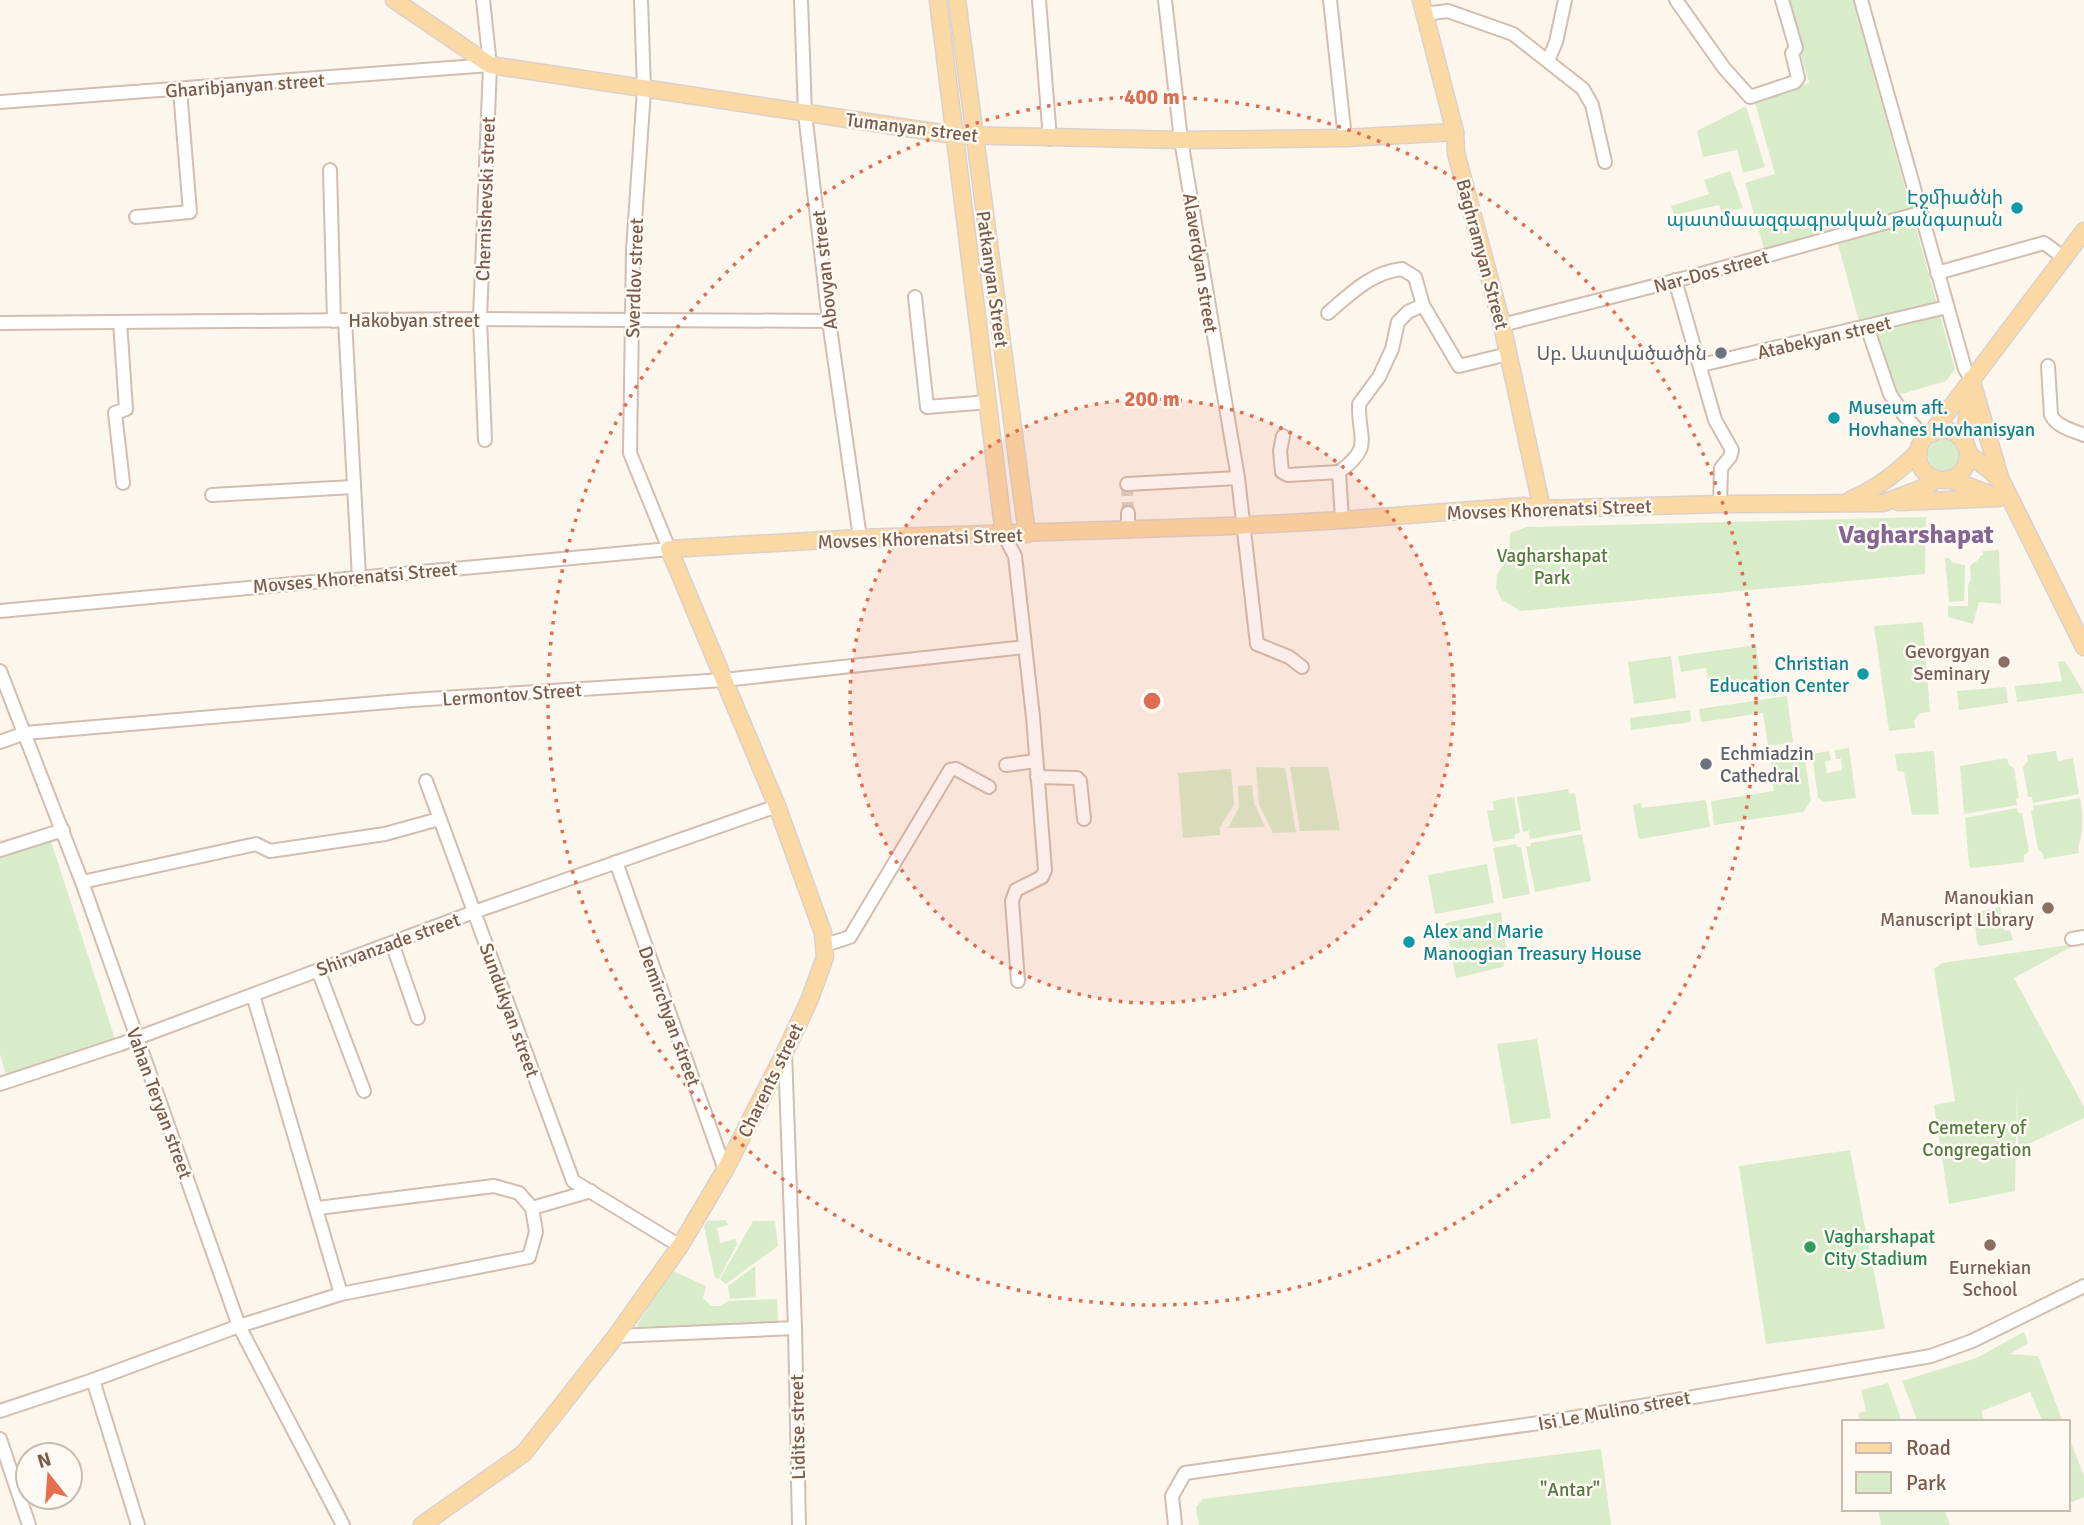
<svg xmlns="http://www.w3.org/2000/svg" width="2084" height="1525" font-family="Signika,'Noto Sans Armenian',sans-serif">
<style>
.green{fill:#d8ecc9}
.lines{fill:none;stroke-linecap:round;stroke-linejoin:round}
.minor-tunnel{stroke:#dcd0c4;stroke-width:12;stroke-dasharray:12 6;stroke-linecap:butt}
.minor-casing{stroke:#d1beb0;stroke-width:16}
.major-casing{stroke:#dad1cd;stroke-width:19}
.minor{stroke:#fff;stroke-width:12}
.major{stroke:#fbd9a5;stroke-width:16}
.ring{fill:none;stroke:#dc6d51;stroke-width:3.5;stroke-dasharray:3.5 7}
.culture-dot{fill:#0f9aa8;stroke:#fffaf3;stroke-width:2.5}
.worship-dot{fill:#6b7280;stroke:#fffaf3;stroke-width:2.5}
.education-dot{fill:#8d6e63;stroke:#fffaf3;stroke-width:2.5}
.leisure-dot{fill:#2e9e5b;stroke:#fffaf3;stroke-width:2.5}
.labels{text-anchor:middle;stroke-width:5;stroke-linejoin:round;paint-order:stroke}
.street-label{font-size:19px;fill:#7a5c4d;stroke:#fffaf3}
.culture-label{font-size:19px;fill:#0d838f;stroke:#fffaf3;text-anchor:end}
.worship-label{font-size:19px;fill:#5b616d;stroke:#fffaf3;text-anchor:end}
.park-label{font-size:19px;fill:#537a41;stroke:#fffaf3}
.education-label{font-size:19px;fill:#785e54;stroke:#fffaf3;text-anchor:end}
.leisure-label{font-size:19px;fill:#27864d;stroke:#fffaf3;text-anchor:start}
.district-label{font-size:26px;font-weight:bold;fill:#846695;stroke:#fffaf3}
.centre{fill:#dc6d51;stroke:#fffaf3;stroke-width:3.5}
.ring-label{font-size:21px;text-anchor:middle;font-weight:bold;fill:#dc6d51;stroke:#fffaf3;stroke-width:5;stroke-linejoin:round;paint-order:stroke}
</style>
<rect width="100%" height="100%" fill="#fdf6ec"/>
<g class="green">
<path d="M1785,0H1853L1955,369L1946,381L1902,394L1891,388L1860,325L1835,233L1765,252L1745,183L1775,174L1754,99L1809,83Z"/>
<path d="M1746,106L1765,167L1743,173L1737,150L1703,157L1697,131Z"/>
<path d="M1730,171L1743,208L1722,213L1719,205L1674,215L1671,206L1709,194L1704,180Z"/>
<circle cx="1944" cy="455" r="16"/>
<path d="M1926,517L1925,574L1520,611L1502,600L1496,589L1497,574L1509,557L1510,533L1527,527Z"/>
<path d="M1999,550L2001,604L1979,602L1973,624L1948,617V606H1968V586L1971,579L1970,566L1979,559L1980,556L1983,555V551Z"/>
<path d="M1945,558H1949L1953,563L1965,565L1964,601L1949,602Z"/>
<path d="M1923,622L1930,712L1920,713L1914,721L1915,728L1889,731L1874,626Z"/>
<path d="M1756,645L1761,686L1710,693L1706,668L1681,672L1678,656Z"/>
<path d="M1671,656L1676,698L1634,704L1628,662Z"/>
<path d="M2065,661L2084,693L2017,702L2015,686L2062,681L2058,662Z"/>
<path d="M2006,687L2008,703L1959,710L1957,691Z"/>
<path d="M1787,696L1793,742L1768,746L1763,713L1701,722L1699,709Z"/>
<path d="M1690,710L1691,722L1631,730L1630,718Z"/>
<path d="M1849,748L1856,798L1824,802L1818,798L1812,754L1829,751L1831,760L1825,761L1827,773L1842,770L1841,759H1836L1835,750Z"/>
<path d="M1934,751L1939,814L1912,815L1904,772L1897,771L1895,754Z"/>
<path d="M2056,751L2058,761L2073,758L2079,794L2033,803L2032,797H2028L2023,767L2028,761L2027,755Z"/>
<path d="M1797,754L1805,759L1811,801L1803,812L1714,825L1711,801L1774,791L1770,758Z"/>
<path d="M2007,758L2009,765L2014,768L2019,798L2016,799L2017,805L1964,814L1960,766Z"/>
<path d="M1256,767L1285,768L1296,832L1273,833L1259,804Z"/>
<path d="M1290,767H1328L1340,830L1300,831Z"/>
<path d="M1231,769L1234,805L1220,827V835L1183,838L1178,773Z"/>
<path d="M1252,785L1254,803L1265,827L1228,828L1239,807L1238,786Z"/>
<path d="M1568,789L1569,794L1575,793L1581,830L1530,839L1529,831L1523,832L1517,797Z"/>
<path d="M1514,797L1520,833L1515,834V838L1493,842L1487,811L1494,810L1493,801Z"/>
<path d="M2080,798C2083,816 2084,832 2078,847L2079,853L2044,859L2042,852L2038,850L2031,811L2034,810L2033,806Z"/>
<path d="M1706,800L1710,827L1641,839L1638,837L1633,805L1641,803L1642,808Z"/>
<path d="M2017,808L2018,813H2022L2029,851L2024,855V862L1971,868L1969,865L1965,818Z"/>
<path d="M1582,834L1591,881L1535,892L1526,846H1531V843Z"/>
<path d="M51,841L115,1039L6,1074L0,1055V858Z"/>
<path d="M1516,844L1517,847H1521L1530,894L1503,899L1493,848Z"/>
<path d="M1487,864L1494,903L1435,914L1428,875Z"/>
<path d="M2000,907L2005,931L2010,930L2013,940L1981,946L1977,943L1974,913Z"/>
<path d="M1501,912L1507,954L1503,967L1456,978L1445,923Z"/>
<path d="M2076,944L2014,978L2084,1107V1118L2018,1149L2017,1091L2015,1191L1949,1204L1934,1105L1955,1101L1934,969L1942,963Z"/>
<path d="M1537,1039L1551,1118L1511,1124L1497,1044Z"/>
<path d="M1850,1150L1885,1329L1766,1344L1739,1166Z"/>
<path d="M726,1220L728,1225L717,1228L720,1243L735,1239L737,1244L719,1279L715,1278L704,1226L707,1221Z"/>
<path d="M753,1221H775L778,1246L726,1284L720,1279Z"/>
<path d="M755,1266L756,1297L730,1299L728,1286Z"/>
<path d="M671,1270L706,1286L703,1298L711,1306H721L728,1301L777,1299L778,1322L636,1327Z"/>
<path d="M2024,1332L2028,1343L2010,1354L2038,1356L2063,1422H2043L2030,1392L1982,1411L1983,1422H1935L1933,1419L1918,1422L1902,1381L1976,1358Z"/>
<path d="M1888,1383L1902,1422H1860L1858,1413L1866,1411L1861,1390Z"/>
<path d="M2068,1435L2084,1476V1497L2068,1504Z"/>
<path d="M1601,1449L1611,1525H1199L1196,1507L1203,1499Z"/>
<path d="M1878,1509H1935L1936,1512L1944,1509L1950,1525H1881Z"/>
</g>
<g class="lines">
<path class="minor-tunnel" d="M1127,484L1128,513"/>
<g class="minor-casing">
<g id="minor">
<path d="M483,0L490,65L480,319L485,440"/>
<path d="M801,0L805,113L829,321L860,538"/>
<path d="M1039,0L1050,139"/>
<path d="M1165,0L1181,140L1238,478L1257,644L1289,657L1302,667"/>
<path d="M1330,0L1345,138"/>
<path d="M1676,0L1724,68L1750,97L1795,82L1798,78L1792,53L1796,48L1782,0"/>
<path d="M1861,0L1965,369L1971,379"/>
<path d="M1424,14L1448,11L1513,34L1583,89L1592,105L1605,162"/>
<path d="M1548,61L1556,42L1565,0"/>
<path d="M0,102L490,65"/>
<path d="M330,170L334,321"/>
<path d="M136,217L190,212L180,90"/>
<path d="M1937,273L2044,243L2063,257"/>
<path d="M1675,280L1715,420L1732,450L1730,457L1721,468L1720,504"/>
<path d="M915,297L927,407L989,402"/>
<path d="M1328,313C1350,294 1372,272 1402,269L1415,277L1423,305L1459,366L1508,354"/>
<path d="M345,320L359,577"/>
<path d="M120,322L126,409L115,413L123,483"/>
<path d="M0,323L480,319L829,321"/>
<path d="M1502,325L1697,275L1920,213"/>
<path d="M1867,327L1890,394L1904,415L1925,438"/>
<path d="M1701,365L1947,307"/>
<path d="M2048,366L2051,415C2057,427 2072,430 2084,435"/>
<path d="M1283,436L1280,451L1282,472L1288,475L1339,472"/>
<path d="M1127,484L1238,478"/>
<path d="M212,495L353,487"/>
<path d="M1128,513V531"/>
<path d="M1342,520L1339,472C1374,446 1358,440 1359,404L1379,377L1392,349L1398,322L1408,312L1423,305"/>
<path d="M1004,535L1015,556L1033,717L1045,870L1042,877L1016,890L1012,901L1018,981"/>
<path d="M0,611L669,549L630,453L633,250L644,90L641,0"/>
<path d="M0,671L82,882L239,1326L343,1525"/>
<path d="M0,742L25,733L412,700L724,680L1025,647"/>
<path d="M1006,765L1036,761"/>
<path d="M1037,777L1077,778L1080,781L1084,819"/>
<path d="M426,781L573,1181L680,1246"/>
<path d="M0,850L63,830"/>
<path d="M616,862L725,1170"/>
<path d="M82,882L256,844L270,851L385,834L439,819"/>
<path d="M2072,939L2084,937"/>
<path d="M392,943L418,1018"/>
<path d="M825,945L850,937L950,770L956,769L989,787"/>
<path d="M318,970L364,1091"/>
<path d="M253,995L341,1294"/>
<path d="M0,1084L121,1044L474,912L777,806"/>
<path d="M318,1208L494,1186L519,1193L532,1208L591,1191"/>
<path d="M795,1328L799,1525"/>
<path d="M616,1336L795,1328L785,1053"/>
<path d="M93,1380L138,1525"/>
<path d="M0,1411L93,1380L239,1326L341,1294L529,1257L536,1232L532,1208"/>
<path d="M0,1439L29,1525"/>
<path d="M1175,1525L1172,1496L1185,1473L1560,1420L1931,1356L1972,1341L2084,1286"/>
</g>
</g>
<g class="major-casing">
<g id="major">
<path d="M394,0L490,65L954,135L1181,140L1345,138L1455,132"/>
<path d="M938,0L1004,535"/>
<path d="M957,0L1027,534"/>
<path d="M1421,0L1455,132L1456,153L1502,325L1542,509"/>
<path d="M1971,379L2001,481"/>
<circle cx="1943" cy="455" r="25"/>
<path d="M1931,434L2084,231"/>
<path d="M1964,443L1971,386"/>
<path d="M1968,454L1991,471L2003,484L2084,647"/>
<path d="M1949,479L1992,495"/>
<path d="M1850,500C1878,488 1898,472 1919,451"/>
<path d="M1899,502L1998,498"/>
<path d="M422,1525L524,1453L616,1336L680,1246L725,1170L785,1052L809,1001L825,957L823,933L777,806L669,549L860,538L1231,526L1342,520L1525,506L1542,509L1720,504L1883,503L1926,487L1936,479"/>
</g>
</g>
<use href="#minor" class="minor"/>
<use href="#major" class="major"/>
</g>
<circle cx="1152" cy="701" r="302" fill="#dc6d51" fill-opacity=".12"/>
<g class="ring">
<circle cx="1152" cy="701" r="302"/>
<circle cx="1152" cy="701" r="604"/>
</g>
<g class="culture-dot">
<circle cx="2017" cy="208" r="7"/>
<circle cx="1834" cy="418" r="7"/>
<circle cx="1863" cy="674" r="7"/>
<circle cx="1409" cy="942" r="7"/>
</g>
<g class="worship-dot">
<circle cx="1721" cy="353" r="7"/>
<circle cx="1706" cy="764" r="7"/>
</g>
<g class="education-dot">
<circle cx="2004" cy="662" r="7"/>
<circle cx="2048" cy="908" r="7"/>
<circle cx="1990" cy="1245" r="7"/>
</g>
<circle class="leisure-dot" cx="1810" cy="1247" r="7"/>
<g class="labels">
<g class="street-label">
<text transform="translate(245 85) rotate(-4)" y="7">Gharibjanyan street</text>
<text transform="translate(912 127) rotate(7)" y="7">Tumanyan street</text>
<text transform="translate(485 199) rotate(-88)" y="7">Chernishevski street</text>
<text transform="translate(1483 254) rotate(75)" y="7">Baghramyan Street</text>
<text transform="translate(1201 263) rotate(81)" y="7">Alaverdyan street</text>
<text transform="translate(824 270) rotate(-96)" y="7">Abovyan street</text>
<text transform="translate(1711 271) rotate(-15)" y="7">Nar-Dos street</text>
<text transform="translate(634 278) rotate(-88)" y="7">Sverdlov street</text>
<text transform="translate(993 279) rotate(82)" y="7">Patkanyan Street</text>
<text x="414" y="327">Hakobyan street</text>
<text transform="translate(1824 337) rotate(-13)" y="7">Atabekyan street</text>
<text transform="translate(1549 509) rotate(-2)" y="7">Movses Khorenatsi Street</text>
<text transform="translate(920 538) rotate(-2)" y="7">Movses Khorenatsi Street</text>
<text transform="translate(355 577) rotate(-5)" y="7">Movses Khorenatsi Street</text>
<text transform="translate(512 694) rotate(-4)" y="7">Lermontov Street</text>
<text transform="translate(388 944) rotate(-20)" y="7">Shirvanzade street</text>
<text transform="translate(510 1010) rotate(70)" y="7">Sundukyan street</text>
<text transform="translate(670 1016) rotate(70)" y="7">Demirchyan street</text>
<text transform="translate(770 1080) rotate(-64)" y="7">Charents street</text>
<text transform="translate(160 1103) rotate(70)" y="7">Vahan Teryan street</text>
<text transform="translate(1614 1410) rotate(-10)" y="7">Isi Le Mulino street</text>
<text transform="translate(797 1427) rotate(-91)" y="7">Liditse street</text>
</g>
<g class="culture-label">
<text x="2003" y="204">Էջմիածնի<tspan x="2003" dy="22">պատմաազգագրական թանգարան</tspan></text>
<text x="1848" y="414" text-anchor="start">Museum aft.<tspan x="1848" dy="22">Hovhanes Hovhanisyan</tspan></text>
<text x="1849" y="670">Christian<tspan x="1849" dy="22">Education Center</tspan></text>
<text x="1423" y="938" text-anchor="start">Alex and Marie<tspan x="1423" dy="22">Manoogian Treasury House</tspan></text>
</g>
<g class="worship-label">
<text x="1707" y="360">Սբ. Աստվածածին</text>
<text x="1720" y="760" text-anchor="start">Echmiadzin<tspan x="1720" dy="22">Cathedral</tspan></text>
</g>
<g class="park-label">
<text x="1552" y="562">Vagharshapat<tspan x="1552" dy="22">Park</tspan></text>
<text x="1977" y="1134">Cemetery of<tspan x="1977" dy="22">Congregation</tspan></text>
<text x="1570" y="1496">"Antar"</text>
</g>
<g class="education-label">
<text x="1990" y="658">Gevorgyan<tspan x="1990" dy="22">Seminary</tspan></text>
<text x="2034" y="904">Manoukian<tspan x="2034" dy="22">Manuscript Library</tspan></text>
<text x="1990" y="1274" text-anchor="middle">Eurnekian<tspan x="1990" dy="22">School</tspan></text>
</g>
<g class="leisure-label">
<text x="1824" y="1243">Vagharshapat<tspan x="1824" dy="22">City Stadium</tspan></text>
</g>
<g class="district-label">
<text x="1916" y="543">Vagharshapat</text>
</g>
</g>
<circle cx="1152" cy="701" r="10" class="centre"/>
<g class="ring-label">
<text x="1152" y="104">400 m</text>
<text x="1152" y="406">200 m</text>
</g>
<rect x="1842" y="1420" width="228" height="91" fill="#fffaf3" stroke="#cabbb1" stroke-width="2"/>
<rect x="1856" y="1443" width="35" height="10" fill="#fbd9a5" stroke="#cabbb1" stroke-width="2"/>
<text x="1906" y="1455" font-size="21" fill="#7a5c4d">Road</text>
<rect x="1856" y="1472" width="35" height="21" fill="#d8ecc9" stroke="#cabbb1" stroke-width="2"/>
<text x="1906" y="1490" font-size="21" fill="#7a5c4d">Park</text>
<g transform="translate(49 1476) rotate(343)"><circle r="33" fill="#fffaf3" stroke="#cabbb1" stroke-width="2"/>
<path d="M0-5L12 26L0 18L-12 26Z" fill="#e76f51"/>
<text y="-10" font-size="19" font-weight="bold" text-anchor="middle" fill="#7a5c4d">N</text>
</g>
</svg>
